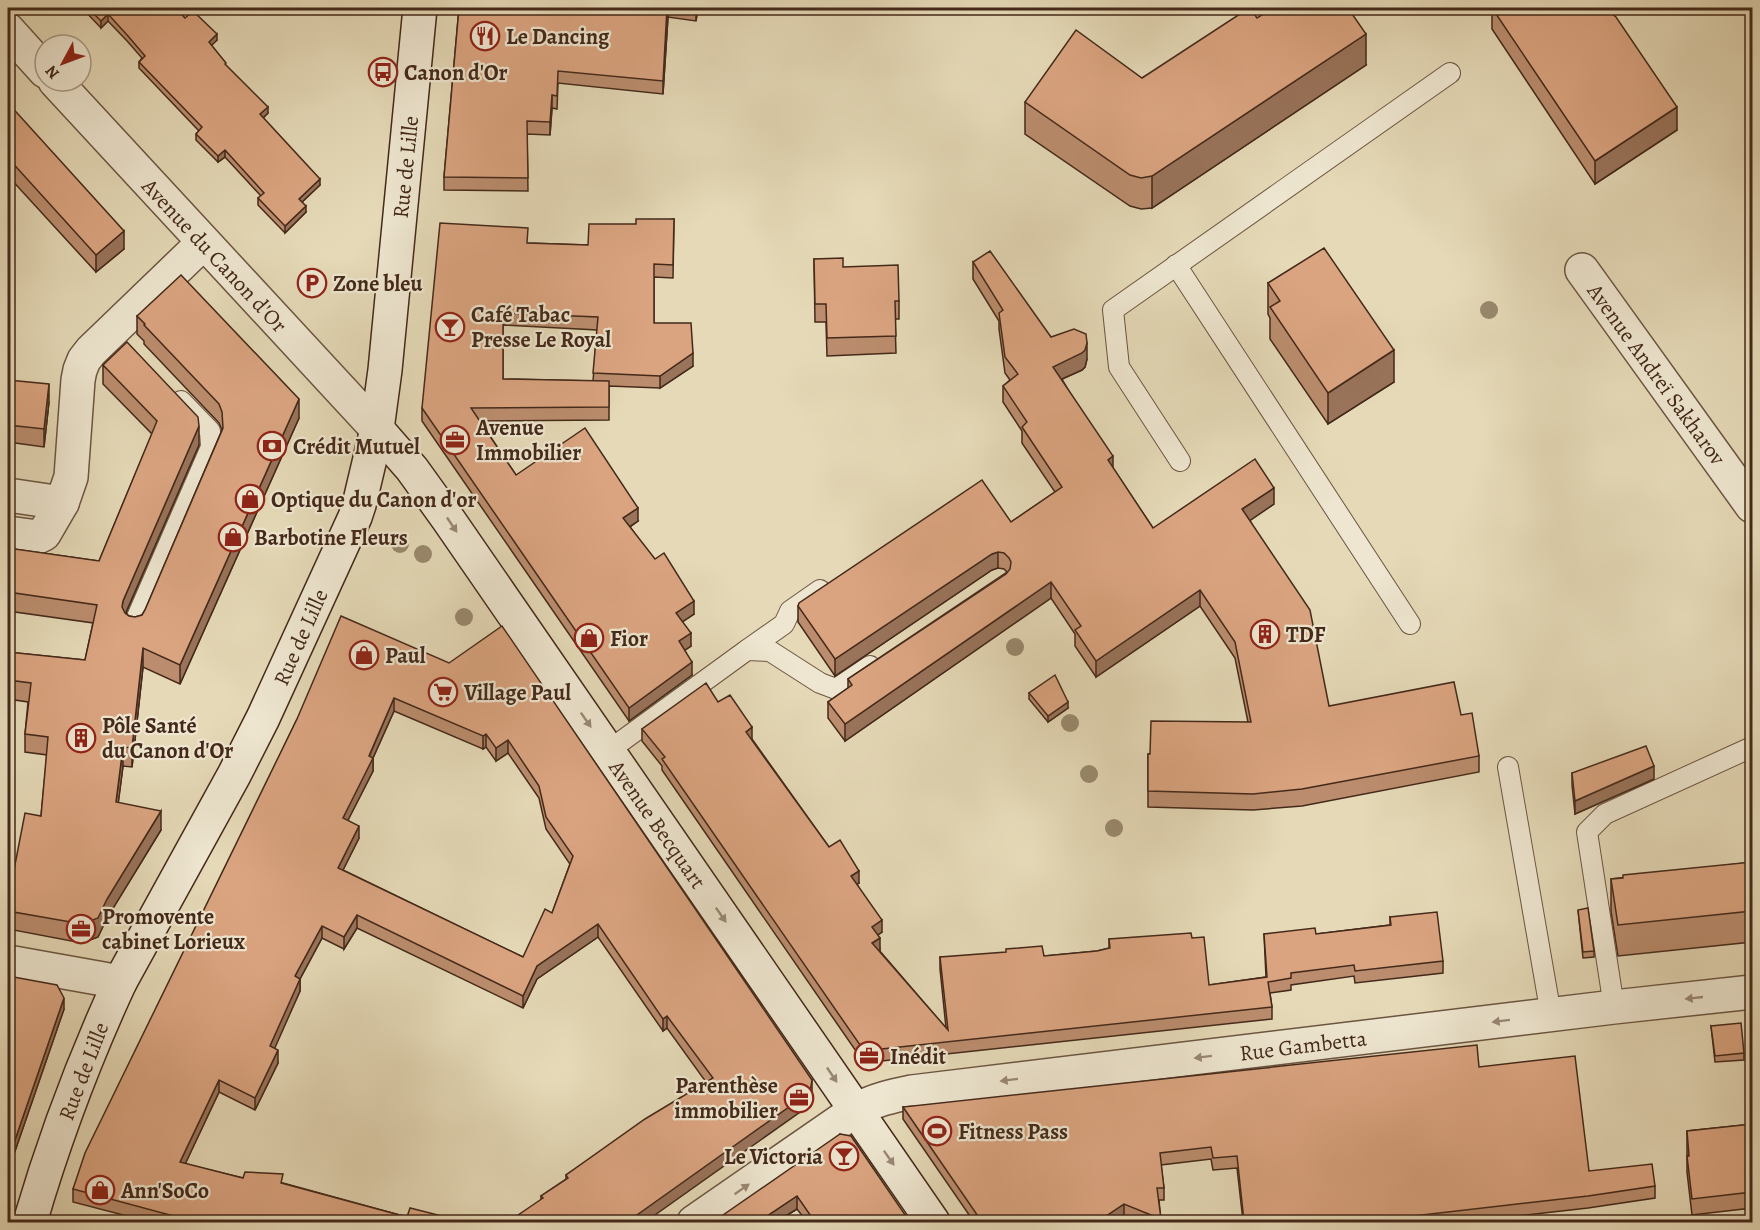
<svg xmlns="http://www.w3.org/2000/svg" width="1760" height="1230" font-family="Alegreya,serif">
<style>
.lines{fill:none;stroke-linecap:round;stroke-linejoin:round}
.lane-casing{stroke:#6c5541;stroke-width:22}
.street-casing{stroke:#6c5541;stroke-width:36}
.secondary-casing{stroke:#44291a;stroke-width:36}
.lane{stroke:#eee6d0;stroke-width:20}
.street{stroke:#eee6d0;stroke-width:33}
.secondary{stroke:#eee6d0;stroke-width:33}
.tree{fill:#99896e}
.wall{fill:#bb8d6e;stroke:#44291a;stroke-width:1.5;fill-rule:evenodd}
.shaded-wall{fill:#99735a;stroke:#44291a;stroke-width:1.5}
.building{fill:#daa480;stroke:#44291a;stroke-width:1.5;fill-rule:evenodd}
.oneway{fill:#998875}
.labels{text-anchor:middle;stroke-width:4.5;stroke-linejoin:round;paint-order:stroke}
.poi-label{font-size:22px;font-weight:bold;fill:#44291a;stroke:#eee6d0;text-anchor:start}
.street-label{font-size:22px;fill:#44291a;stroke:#eee6d0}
</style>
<rect width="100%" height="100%" fill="#e5d9b7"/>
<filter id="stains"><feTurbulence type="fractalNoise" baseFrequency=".00333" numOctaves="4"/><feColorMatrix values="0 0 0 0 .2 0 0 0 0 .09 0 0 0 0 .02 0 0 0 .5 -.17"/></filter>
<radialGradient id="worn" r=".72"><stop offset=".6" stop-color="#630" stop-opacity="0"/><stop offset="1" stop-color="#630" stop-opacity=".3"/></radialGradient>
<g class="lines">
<g class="lane-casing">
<g id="lane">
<path d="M1176,265L1410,624"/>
<path d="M1180,461L1119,367L1113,310L1450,73"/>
<path d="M134,624L211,447L210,431L181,401"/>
<path d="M747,650L784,624L790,611L820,590"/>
<path d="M608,751L747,650L770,651L820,683L836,689L870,666"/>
<path d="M1508,767L1551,1015"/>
<path d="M1614,1007L1587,832L1605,814L1752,747"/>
</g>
</g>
<g class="street-casing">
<g id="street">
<path d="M8,30L45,71"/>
<path d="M55,81L377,429"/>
<path d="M1582,270L1752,506"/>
<path d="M8,495L62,503"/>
<path d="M8,533L38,537L44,534L62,503L71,477L78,380L80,370L84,360L91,351L203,243"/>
<path d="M8,962L120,982"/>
<path d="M694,1222L856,1110C874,1100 892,1096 912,1092L1614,1007L1752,992"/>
</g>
</g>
<g class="secondary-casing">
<g id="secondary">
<path d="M377,429L412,469L448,519L933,1222"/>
<path d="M30,1222C54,1140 84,1060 120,982L234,775L263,718L355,517L359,505L377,429L385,370L420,8"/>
</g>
</g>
<use href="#lane" class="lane"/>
<use href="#street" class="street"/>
<use href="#secondary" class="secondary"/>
</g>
<g class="tree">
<circle cx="1489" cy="310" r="9"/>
<circle cx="400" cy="544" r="9"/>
<circle cx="423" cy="554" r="9"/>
<circle cx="464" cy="617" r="9"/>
<circle cx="1015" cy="647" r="9"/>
<circle cx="1070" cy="723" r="9"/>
<circle cx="1089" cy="774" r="9"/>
<circle cx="1114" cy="828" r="9"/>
</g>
<g class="wall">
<path d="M82,8H175L185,18L217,40L211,45L226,66L268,113L263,118L320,185L302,202L306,212L285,233L258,205V198L261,196L225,157L218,162L196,140V134L199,131L139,68V62L142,58L128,42L108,21L101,28Z"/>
<path d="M459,8H698L696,21L668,17L663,94L558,83L557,109L552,108L550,135L527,134L528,191L444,190V177Z"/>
<path d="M1492,8H1604L1677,130L1595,184L1492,29Z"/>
<path d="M1257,18L1366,65L1152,208L1141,209L1130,206L1025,134V102L1142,78Z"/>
<path d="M8,103L124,249L96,272L8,176Z"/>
<path d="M674,219L673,278L654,277V323L693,366L660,388L609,386V420L480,421L516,475L638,521L630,527L694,614L682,622L691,646L685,650L692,675L629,721L422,421V408L528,243L588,245L636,224ZM503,325L597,330L593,381L503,379Z"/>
<path d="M814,259L843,267L899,301V319H895L896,353L827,356L826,322H815Z"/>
<path d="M973,262L1051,337L1087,359L1085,367L1082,370L1062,379L1113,468L1153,528L1274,504L1250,520L1329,706L1461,715L1479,756V772L1302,806L1253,810L1148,807V754L1248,722L1235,658L1200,606L1096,677L1075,646V634L1051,598L845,741L828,718V702L848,688V679L1007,572L1004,569L998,568L992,570L835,676L798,622V606L1011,522L1055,492L1022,443V431L1003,402V386L1010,380L1005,373L999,329V321L973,279Z"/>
<path d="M1268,283L1394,382L1328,424L1270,339V318L1268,314Z"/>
<path d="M137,316L299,418L180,684L143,667L132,767L123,766L118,803L161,830L107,918L98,937L82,943L8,929V879L12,880L41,816L47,755L25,752V734L28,702L8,699V652L85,660L93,623L8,611V548L99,561L152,434L103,384V365L199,445L126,613L129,616L135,617L142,615L145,610L222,430L219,423L144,344V341L137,334Z"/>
<path d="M8,380L49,402L44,447L8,442Z"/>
<path d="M449,663L812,1092L810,1105L541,1200V1196L566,1179V1175L706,1082L667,1028L663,1031L598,937L537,979L523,1008L357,928L344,949L322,938L300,979V991L274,1048L278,1063L255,1110L219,1092L185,1164L243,1178L283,1183L407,1217L447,1222H150L73,1202V1189L297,719ZM394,711L483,749L486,747L496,761L508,753L539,798L546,829L570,864L552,913L523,957L343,870L359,838L348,820L373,771V758Z"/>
<path d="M1029,693L1068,708L1048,722L1029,699Z"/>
<path d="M718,702L752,739L829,847L859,883L857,884L882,932L878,935L880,950H879L946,1028L940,969V957L1044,956L1097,951L1109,948V939L1192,938L1209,985L1266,977L1264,934H1316L1390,925V917L1443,961V973L1355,983L1354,976L1291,985V990L1270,993L1272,1007V1019L872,1062L860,1057L662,770V766L642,741V729Z"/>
<path d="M1572,773L1654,779L1575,814L1572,785Z"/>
<path d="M1752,862V942L1618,956L1611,911V879Z"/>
<path d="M1578,910L1594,951V957L1583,958Z"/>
<path d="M8,976L64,1009L14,1154L9,1181H8Z"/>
<path d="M1711,1026L1744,1053V1060L1715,1062Z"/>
<path d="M1752,1045V1079L1749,1063V1047Z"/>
<path d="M1479,1067L1589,1171L1655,1186V1198L1588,1208L1464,1222H1231L1243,1221L1237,1168L1213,1170L1211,1159L1161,1165L1164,1188V1200H1159L1161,1222H1141L1124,1216L1114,1222H974L903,1119V1107Z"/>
<path d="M1752,1124V1208L1692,1215L1687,1172V1131Z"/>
<path d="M840,1134L910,1222H807L797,1209L776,1222Z"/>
</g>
<g class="shaded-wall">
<path d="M668,8V17L663,94V81Z"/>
<path d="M696,8H698L696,21Z"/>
<path d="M108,14V21L101,28V21Z"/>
<path d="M217,34V40L209,48V42Z"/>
<path d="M1366,34V65L1152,208V176Z"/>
<path d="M552,95V108L550,135V122Z"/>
<path d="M268,107V113L260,121V114Z"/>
<path d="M1677,107V130L1595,184V161Z"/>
<path d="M225,150V157L218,162V156Z"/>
<path d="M320,179V185L299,205V199Z"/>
<path d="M306,206V212L285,233V226Z"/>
<path d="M124,231V249L96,272V255Z"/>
<path d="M1087,343V359L1085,367L1082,370L1053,383V367Z"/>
<path d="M1394,350V382L1328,424V393Z"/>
<path d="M693,353V366L660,388V376Z"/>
<path d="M49,384V402L44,447V429Z"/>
<path d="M299,399V418L180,684V665Z"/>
<path d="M199,426V445L123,619L122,607L123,601Z"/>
<path d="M1113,456V472L1108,460Z"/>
<path d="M1274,488V504L1242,526V509Z"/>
<path d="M638,508V521L623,531V518Z"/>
<path d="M998,552V568L992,570L835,676V659L992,554Z"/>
<path d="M1051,582V598L845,741V724Z"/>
<path d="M1200,590V606L1096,677V661Z"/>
<path d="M694,601V614L676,626V613Z"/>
<path d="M691,633V646L679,654V641Z"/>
<path d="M143,648V667L132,767V748Z"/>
<path d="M692,662V675L629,721V708Z"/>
<path d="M394,698V711L373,758V771L343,830V818Z"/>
<path d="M1068,702V708L1048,722V716Z"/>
<path d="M752,727V739L746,743V732Z"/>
<path d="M486,734V747L483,749V736Z"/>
<path d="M508,740V753L496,761V748Z"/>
<path d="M123,747V766L116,821V802Z"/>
<path d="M1654,766V779L1575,814V801Z"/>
<path d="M161,811V830L107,918L98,937L82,943V924L107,899Z"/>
<path d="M359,826V838L338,880V868Z"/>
<path d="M859,871V883L851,888V876Z"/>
<path d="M357,915V928L344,949V937Z"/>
<path d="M882,920V932L872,939V927Z"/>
<path d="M598,924V937L537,979L523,1008V996L537,966Z"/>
<path d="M322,926V938L300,979V991L270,1059V1046L295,976Z"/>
<path d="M880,938V950L872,955V943Z"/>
<path d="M64,998V1009L14,1154L9,1181V1169L14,1143Z"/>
<path d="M667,1016V1028L663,1031V1019Z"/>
<path d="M278,1050V1063L255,1110V1098Z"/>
<path d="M219,1080V1092L180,1175V1162Z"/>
<path d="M812,1080V1092L810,1105L645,1222H627Z"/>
<path d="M797,1196V1209L776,1222H758Z"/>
<path d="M1124,1204V1216L1114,1222H1097Z"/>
</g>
<g class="building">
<path d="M88,8H175L185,18L193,11L217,34L209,42L226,63L225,64L268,107L260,114L320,179L299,199L306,206L285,226L258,198L264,193L225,150L218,156L196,134L202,127L139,62L145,56L128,36L108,14L101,21Z"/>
<path d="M459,8H667L663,81L558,71L557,96L552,95L550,122L527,121L528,178L444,177Z"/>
<path d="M1249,8H1250L1257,18L1273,8H1348L1366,34L1152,176L1141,178L1130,175L1025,102L1076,30L1142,78Z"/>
<path d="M1492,8H1604L1616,17L1677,107L1595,161Z"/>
<path d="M8,103L124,231L96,255L8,158Z"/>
<path d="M636,219H674L673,265L654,264V323H691L693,353L660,376L593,373L598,317L503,313V379L609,381V407L471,408L516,475L585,428L638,508L623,518L655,559L664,553L694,601L676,613L691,633L679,641L692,662L629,708L422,408L440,223L528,228L527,243L588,245L589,224H636Z"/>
<path d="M1324,248L1394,350L1328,393L1270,307L1280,301L1268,283Z"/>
<path d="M990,251L1051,337L1074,329L1086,334L1087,343L1085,350L1082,353L1053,367L1113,456L1108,460L1153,528L1255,459L1274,488L1242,509L1310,610L1329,706L1454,682L1461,715L1472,713L1479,756L1302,789L1253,794L1148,791V754H1150L1151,721L1251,722L1235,642L1200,590L1096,661L1075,630L1081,626L1051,582L845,724L828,702L852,685L848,679L1006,574L1010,569L1011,562L1009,558L1004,553L998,552L992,554L835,659L798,606L799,603L982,480L1011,522L1062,487L1022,427L1027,422L1003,386L1018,374L1005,357L999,313L1003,310L973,262Z"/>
<path d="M843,258V267L898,265L899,301H895L896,336L827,338L826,304H815L814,259Z"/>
<path d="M181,275L299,399L180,665L143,648L132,748L123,747L116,802L161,811L107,899L98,918L82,924L8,911V879L12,880L25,813L41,816L48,737L25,734L31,683L8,680V652L85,660L97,605L8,592V548L99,561L157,421L103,365L127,342L198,417L199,426L123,601L122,607L125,613L129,616L135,617L142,615L145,610L223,428L222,412L219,404L144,325L145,324L137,316Z"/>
<path d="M8,380L49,384L44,429L8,425Z"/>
<path d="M341,616L449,663L502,626L812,1080L810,1092L627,1222H508L543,1198L541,1196L568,1178L566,1175L645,1119L713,1078L667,1016L663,1019L598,924L537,966L523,996L357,915L344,937L322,926L295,976L300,979L270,1046L278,1050L255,1098L219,1080L180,1162L243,1178L245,1172L283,1174L281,1183L407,1217L410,1208L442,1216L441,1221L447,1222H196L73,1189L85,1153L297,719ZM394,698L483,736L486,734L496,748L508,740L539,786L546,817L573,856L552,913L545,909L523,957L338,868L359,826L343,818L373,758L369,756Z"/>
<path d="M1055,675L1068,702L1048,716L1029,693Z"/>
<path d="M706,683L718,702L730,695L752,727L746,732L829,847L840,840L859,871L851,876L882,920L872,927L880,938L872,943L948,1030L940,957L1006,952V949L1042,946L1044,956L1097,951L1110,948L1109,939L1191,933L1192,938L1204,937L1209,985L1267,977L1264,934L1315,928L1316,934L1391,925L1390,917L1437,912L1443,961L1355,971L1354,965L1291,973V978L1268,982L1272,1007L872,1050L860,1045L662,759L665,757L642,729Z"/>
<path d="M1646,746L1654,766L1575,801L1572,773Z"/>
<path d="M1752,862V911L1618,925L1611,879L1623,878V875Z"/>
<path d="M1588,908L1594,951L1583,952L1578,910Z"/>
<path d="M8,976L57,985L64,998L14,1143L9,1169H8Z"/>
<path d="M1741,1023L1744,1053L1715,1056L1711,1026Z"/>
<path d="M1477,1045L1479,1067L1575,1056L1589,1171L1652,1164L1655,1186L1588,1196L1361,1222H1231L1244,1221L1237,1156L1213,1158L1211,1147L1160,1153L1164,1188H1157L1161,1219L1124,1204L1097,1222H982L903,1107Z"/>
<path d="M1752,1045V1063L1749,1047Z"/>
<path d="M1752,1124V1192L1692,1199L1687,1156H1689L1687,1131Z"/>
<path d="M840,1134L851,1136L910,1222H815L797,1196L758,1222H713Z"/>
</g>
<defs><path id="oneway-solid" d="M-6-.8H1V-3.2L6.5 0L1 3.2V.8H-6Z" transform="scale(1.5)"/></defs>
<g class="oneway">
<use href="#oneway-solid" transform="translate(452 525) rotate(56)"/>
<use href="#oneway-solid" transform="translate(586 720) rotate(55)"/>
<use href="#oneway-solid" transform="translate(721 915) rotate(55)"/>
<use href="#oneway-solid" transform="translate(1694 998) rotate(174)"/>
<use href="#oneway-solid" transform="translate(1501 1021) rotate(173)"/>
<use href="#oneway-solid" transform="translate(1203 1057) rotate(173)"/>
<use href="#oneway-solid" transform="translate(832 1075) rotate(56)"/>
<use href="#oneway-solid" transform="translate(1009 1080) rotate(173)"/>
<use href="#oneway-solid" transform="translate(889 1158) rotate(55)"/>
<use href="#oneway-solid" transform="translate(742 1189) rotate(-35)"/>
</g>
<defs>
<g id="restaurant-ring" transform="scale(1.5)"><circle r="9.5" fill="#eee6d0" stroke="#8f2418" stroke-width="1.5"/><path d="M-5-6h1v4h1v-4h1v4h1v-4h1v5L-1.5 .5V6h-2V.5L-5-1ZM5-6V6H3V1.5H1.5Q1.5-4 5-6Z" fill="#8f2418"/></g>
<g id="bus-ring" transform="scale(1.5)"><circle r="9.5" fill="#eee6d0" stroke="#8f2418" stroke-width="1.5"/><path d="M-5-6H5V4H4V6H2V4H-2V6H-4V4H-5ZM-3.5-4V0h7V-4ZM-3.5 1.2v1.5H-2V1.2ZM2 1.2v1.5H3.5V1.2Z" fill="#8f2418"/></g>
<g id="parking-ring" transform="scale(1.5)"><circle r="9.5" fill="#eee6d0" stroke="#8f2418" stroke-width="1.5"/><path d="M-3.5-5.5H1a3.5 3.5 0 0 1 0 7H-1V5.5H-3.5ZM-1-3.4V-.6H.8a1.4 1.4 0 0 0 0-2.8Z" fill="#8f2418"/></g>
<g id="bar-ring" transform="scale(1.5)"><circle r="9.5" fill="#eee6d0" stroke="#8f2418" stroke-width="1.5"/><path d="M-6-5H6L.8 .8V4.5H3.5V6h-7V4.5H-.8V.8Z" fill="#8f2418"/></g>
<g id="office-ring" transform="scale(1.5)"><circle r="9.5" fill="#eee6d0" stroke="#8f2418" stroke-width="1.5"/><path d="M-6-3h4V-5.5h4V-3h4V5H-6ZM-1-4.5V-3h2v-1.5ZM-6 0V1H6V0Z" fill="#8f2418"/></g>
<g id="bank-ring" transform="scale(1.5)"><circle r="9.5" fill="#eee6d0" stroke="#8f2418" stroke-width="1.5"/><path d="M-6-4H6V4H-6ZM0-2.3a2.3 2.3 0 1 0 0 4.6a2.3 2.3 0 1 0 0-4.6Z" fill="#8f2418"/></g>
<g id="shop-ring" transform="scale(1.5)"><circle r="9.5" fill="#eee6d0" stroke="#8f2418" stroke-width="1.5"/><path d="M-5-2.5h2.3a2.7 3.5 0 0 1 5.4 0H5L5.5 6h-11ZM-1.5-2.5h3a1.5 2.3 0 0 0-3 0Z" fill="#8f2418"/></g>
<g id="building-ring" transform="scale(1.5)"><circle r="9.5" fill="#eee6d0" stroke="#8f2418" stroke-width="1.5"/><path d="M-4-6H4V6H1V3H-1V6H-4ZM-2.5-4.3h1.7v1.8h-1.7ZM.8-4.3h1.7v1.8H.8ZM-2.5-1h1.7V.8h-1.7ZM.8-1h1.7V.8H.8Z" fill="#8f2418"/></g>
<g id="supermarket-ring" transform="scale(1.5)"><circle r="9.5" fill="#eee6d0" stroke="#8f2418" stroke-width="1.5"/><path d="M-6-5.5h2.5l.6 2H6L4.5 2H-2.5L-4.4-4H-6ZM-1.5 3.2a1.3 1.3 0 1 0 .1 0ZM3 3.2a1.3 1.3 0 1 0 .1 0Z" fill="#8f2418"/></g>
<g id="stadium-ring" transform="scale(1.5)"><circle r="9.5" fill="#eee6d0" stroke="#8f2418" stroke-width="1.5"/><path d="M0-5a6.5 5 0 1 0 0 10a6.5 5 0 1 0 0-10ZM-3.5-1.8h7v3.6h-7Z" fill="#8f2418"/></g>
</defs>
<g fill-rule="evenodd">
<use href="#restaurant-ring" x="485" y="36"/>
<use href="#bus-ring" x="383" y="72"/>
<use href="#parking-ring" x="312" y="283"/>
<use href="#bar-ring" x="450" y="327"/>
<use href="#office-ring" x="455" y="440"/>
<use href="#bank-ring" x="272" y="446"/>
<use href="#shop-ring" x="250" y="499"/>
<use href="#shop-ring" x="233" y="537"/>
<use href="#building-ring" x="1265" y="634"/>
<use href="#shop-ring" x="589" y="638"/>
<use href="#shop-ring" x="364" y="655"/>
<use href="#supermarket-ring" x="443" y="692"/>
<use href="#building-ring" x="81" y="738"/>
<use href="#office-ring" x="81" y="929"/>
<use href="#office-ring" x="869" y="1056"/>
<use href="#office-ring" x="799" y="1098"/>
<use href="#stadium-ring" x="937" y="1131"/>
<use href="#bar-ring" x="844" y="1156"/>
<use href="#shop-ring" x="100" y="1190"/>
</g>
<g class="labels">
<g class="poi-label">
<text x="506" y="44">Le Dancing</text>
<text x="404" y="80">Canon d'Or</text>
<text x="333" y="291">Zone bleu</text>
<text x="471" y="322">Café Tabac<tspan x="471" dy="25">Presse Le Royal</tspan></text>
<text x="476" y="435">Avenue<tspan x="476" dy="25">Immobilier</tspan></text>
<text x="293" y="454">Crédit Mutuel</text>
<text x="271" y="507">Optique du Canon d'or</text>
<text x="254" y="545">Barbotine Fleurs</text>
<text x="1286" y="642">TDF</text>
<text x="610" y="646">Fior</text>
<text x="385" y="663">Paul</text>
<text x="464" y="700">Village Paul</text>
<text x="102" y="733">Pôle Santé<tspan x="102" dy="25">du Canon d'Or</tspan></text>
<text x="102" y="924">Promovente<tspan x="102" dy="25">cabinet Lorieux</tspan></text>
<text x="890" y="1064">Inédit</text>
<text x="778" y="1093" text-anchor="end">Parenthèse<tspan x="778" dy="25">immobilier</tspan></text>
<text x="958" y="1139">Fitness Pass</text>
<text x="823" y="1164" text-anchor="end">Le Victoria</text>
<text x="121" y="1198">Ann'SoCo</text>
</g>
<g class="street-label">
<text transform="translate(405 167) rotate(-84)" y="8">Rue de Lille</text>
<text transform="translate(215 255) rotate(47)" y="8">Avenue du Canon d'Or</text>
<text transform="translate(1657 374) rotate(54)" y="8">Avenue Andreï Sakharov</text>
<text transform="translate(300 637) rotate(-66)" y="8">Rue de Lille</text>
<text transform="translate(658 824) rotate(55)" y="8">Avenue Becquart</text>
<text transform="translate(1303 1045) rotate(-7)" y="8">Rue Gambetta</text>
<text transform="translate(83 1071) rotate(-69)" y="8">Rue de Lille</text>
</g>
</g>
<rect width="1760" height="1230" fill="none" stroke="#e5d9b7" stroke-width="30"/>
<rect x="9" y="9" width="1742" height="1212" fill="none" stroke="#44291a" stroke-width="3"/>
<rect x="15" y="15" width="1730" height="1200" fill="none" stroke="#44291a" stroke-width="1.5"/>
<g transform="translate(63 63) rotate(229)"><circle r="28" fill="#eee6d0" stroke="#aa9a87" stroke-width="1.5"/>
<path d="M0-4.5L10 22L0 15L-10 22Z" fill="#8f2418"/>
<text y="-9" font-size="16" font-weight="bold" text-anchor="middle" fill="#44291a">N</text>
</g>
<rect width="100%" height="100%" filter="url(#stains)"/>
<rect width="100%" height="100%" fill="url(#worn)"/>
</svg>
